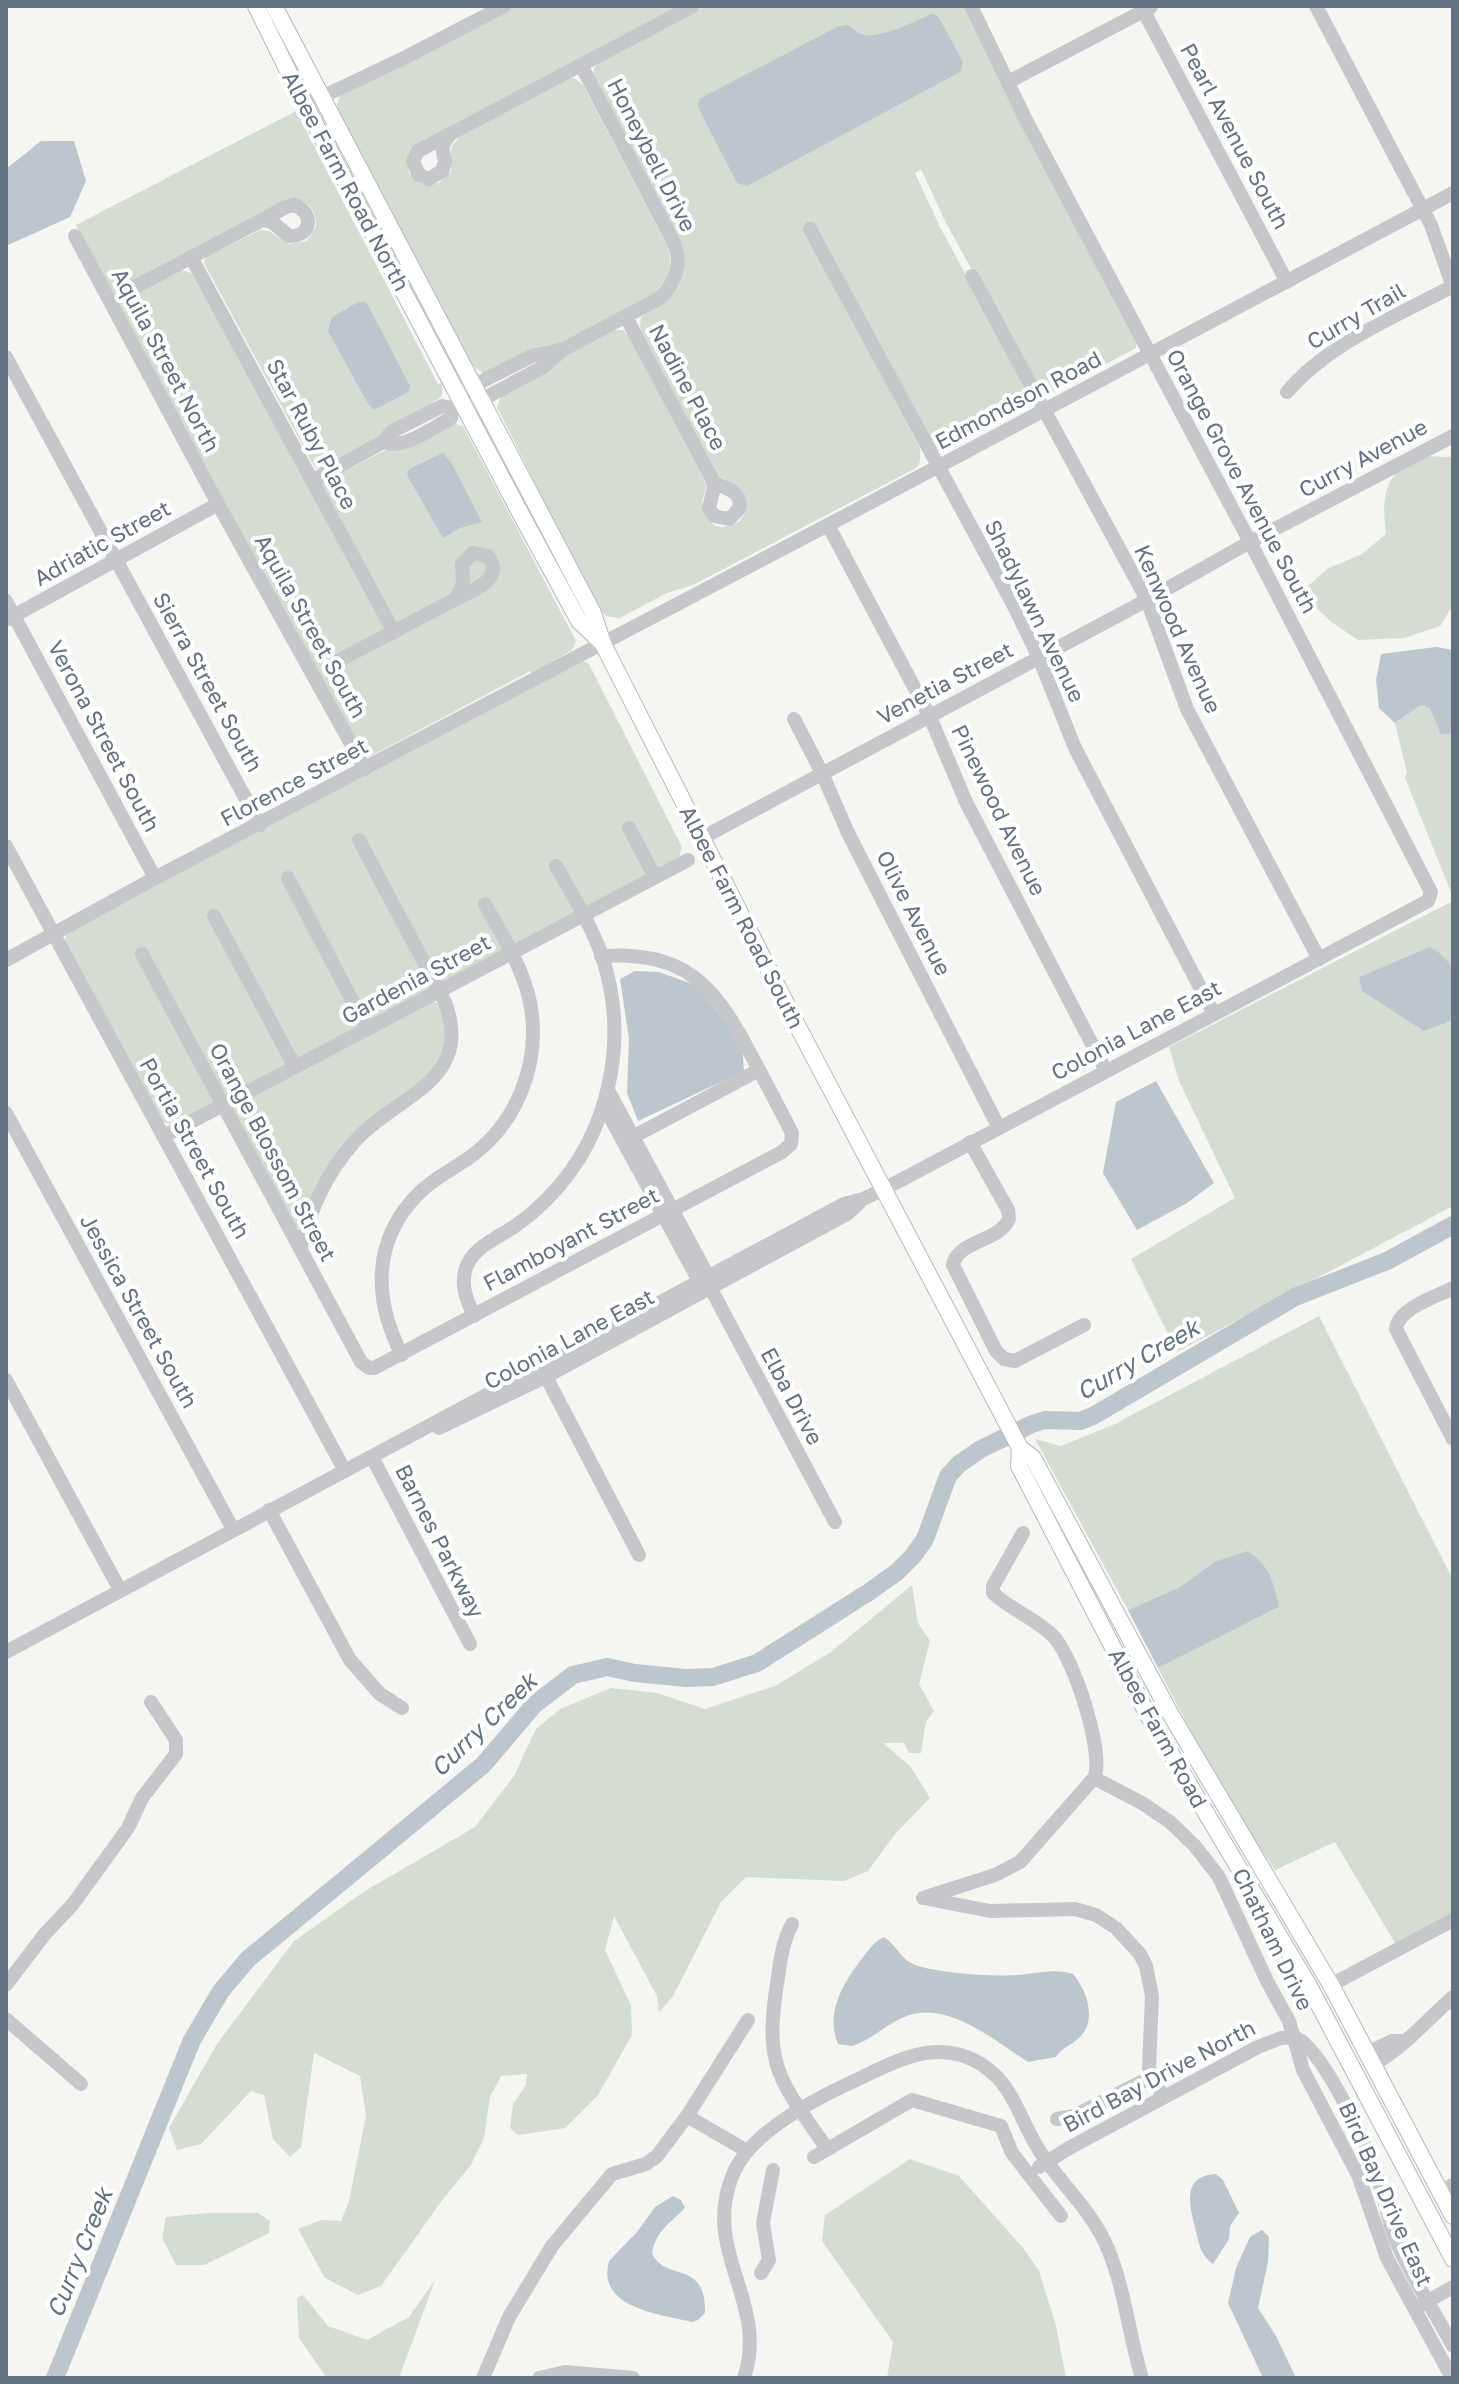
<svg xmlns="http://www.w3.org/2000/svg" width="1459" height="2384" font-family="'Golos Text',sans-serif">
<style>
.green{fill:#d5dcd2}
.water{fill:#bdc6cd}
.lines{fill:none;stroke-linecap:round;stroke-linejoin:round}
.river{stroke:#bdc6cd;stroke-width:18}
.major-casing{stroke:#b5b8bd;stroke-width:18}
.minor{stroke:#c5c7cb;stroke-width:14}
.major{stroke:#fff;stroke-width:16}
.labels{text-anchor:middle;stroke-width:8;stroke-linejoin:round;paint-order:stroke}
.street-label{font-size:22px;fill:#637183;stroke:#fff}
.water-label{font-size:24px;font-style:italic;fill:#5f7381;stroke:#fff}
</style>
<rect width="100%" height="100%" fill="#f5f5f1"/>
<g class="green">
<path d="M513,6H679L418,143L408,154L409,173L421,184L439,183L451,171V148L459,137L568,79L574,78L583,85L668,247L671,267L667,279L653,295L558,345L484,374L472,365L338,112L337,104L340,96Z"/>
<path d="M706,6H966L1137,341L1136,348L1049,394L1038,389L946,223L921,169L915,173L940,227L1026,387L1028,403L937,452L840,297L920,448V462L916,468L693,585L667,593L619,618L606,616L597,608L497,407L501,397L560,358L614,330H623L629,337L703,477L706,487L702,502L706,517L715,526L723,527L739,522L747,510L743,491L717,474L640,328L641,317L674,292L684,267L593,74L595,66L601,61Z"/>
<path d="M296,111L438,384L442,383V396L381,438L322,469L315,468L204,263L206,257L260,230L269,231L289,244L307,241L316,226C317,207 303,195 284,201L181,270L191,273L194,277L310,489L382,452L453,423L463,426L576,641L572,650L532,674L530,671L369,757L363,754L240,532L76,225Z"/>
<path d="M1450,457L1453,459V605L1440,626L1404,638L1358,640L1333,623L1309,602L1306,588L1327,569L1362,554L1386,534C1382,500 1382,474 1418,459C1427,455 1440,457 1450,457Z"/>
<path d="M583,661L589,664L682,847L679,857L173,1125L161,1121L64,943L66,935L72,929Z"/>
<path d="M1421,705L1430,707L1441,735L1453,733V897L1405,778L1407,773L1395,723Z"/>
<path d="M1453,901V967L1441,954L1401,960L1359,977L1447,1023L1453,1020V1206L1177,1352L1131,1259L1235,1198L1179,1081L1169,1047Z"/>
<path d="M433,1001L440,1005L445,1022V1045L435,1070L373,1117L297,1229L232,1114L233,1107Z"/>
<path d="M1319,1316L1453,1580V1913L1395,1943L1335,1842L1275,1870L1219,1786L1158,1668L1279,1607L1214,1562L1180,1587L1128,1610L1035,1439L1061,1446L1115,1424Z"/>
<path d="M912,1585L918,1623L930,1641L919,1684L934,1711L926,1722L921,1753H909L904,1743H883L911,1767L930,1798L895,1834L868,1871L844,1881L746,1877L721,1902L673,1996L659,2012L657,1996L614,1916L605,1950L631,2005L632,2035L598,2095L565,2128L518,2135L510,2128L513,2104L526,2085L527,2074L501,2076L490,2097L484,2138L471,2165L443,2199L381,2286L358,2295L325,2278L298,2229L321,2220L341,2221L349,2201L366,2116L360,2076L314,2053L301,2147L290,2157L273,2139L264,2095L251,2091L201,2144L177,2150L169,2128L217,2044L294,1941L365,1891L475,1827L514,1776L536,1729L560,1709L611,1688L657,1693L705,1709L775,1686L831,1652Z"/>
<path d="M910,2159L959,2176L1024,2249L1039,2271L1056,2326L1066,2378H887L893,2342L822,2241L825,2215Z"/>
<path d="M207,2213H258L270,2221L269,2233L204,2265H176L162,2238L166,2217Z"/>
<path d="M435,2280L399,2378H327L299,2338L297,2298L303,2295L328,2326L367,2340L409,2317Z"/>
</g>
<g class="water">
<path d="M931,14L938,16L963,62L960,72L747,186L737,183L698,107L699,99L839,26L848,25C853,29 858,34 865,35C881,38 917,21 931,14Z"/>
<path d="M41,141H74L86,181L70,217L6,246V169Z"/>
<path d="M358,302H365L369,307L410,386L408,392L378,408L373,409L367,402L328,331L332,317Z"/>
<path d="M443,453L452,464L482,522L460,528L443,538L407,475L409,469Z"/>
<path d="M1436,647L1453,650V733L1441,735L1430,708L1421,705L1395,723L1379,708L1376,680L1381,654Z"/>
<path d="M1430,947L1441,954L1453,967V1020L1424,1031L1362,991L1359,977Z"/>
<path d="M635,971L659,972L698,986L742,1045L744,1071L638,1121L627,1093L629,1039L620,979Z"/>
<path d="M1156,1081L1214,1183L1187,1203L1137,1230L1103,1173L1116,1102Z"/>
<path d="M1248,1551C1269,1565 1274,1583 1279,1607L1158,1668L1128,1610L1180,1587L1214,1562Z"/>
<path d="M884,1937C895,1944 900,1957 911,1963C929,1973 995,1977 1017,1975C1036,1974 1054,1968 1073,1974C1087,1990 1097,2020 1080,2037C1072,2045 1061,2048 1056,2057L1028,2062C993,2040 945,1997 902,2018C884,2026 871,2040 852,2046L838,2044C825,2014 843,1983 861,1960C868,1951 874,1941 884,1937Z"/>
<path d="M1216,2174L1223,2180L1239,2213L1230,2226L1229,2239L1213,2264C1201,2256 1199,2244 1196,2231C1191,2209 1179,2176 1216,2174Z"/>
<path d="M673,2196L681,2200L685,2208C670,2223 655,2232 652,2254C668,2283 706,2259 705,2313L698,2320L692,2322C659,2314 596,2308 609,2261L637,2232L655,2207Z"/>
<path d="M1262,2230L1269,2237L1268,2262L1258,2308L1276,2336L1296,2378H1263L1228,2303L1236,2268L1250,2237Z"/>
</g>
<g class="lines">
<path class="river" d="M55,2378L192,2040L221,1991L248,1959L483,1765L535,1704L573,1675L607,1667L635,1673L686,1678L713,1677L757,1663L869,1592L897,1572L913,1556L925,1539L948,1476L959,1464L981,1449L1032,1424L1045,1420L1080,1421L1093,1416L1295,1297L1387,1261L1453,1225"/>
<g class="major-casing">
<g id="major">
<path d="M256,6L305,105L524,520L579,621L599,640"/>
<path d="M274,6L593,613L603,644L797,1025L1020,1448L1019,1466L1149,1717L1309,1986L1453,2259"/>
<path d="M1020,1448L1033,1458L1171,1715L1331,1985L1453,2216"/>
</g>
</g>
<g class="minor">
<path d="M1141,6L1287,282"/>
<path d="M1316,6L1431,225L1453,287"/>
<path d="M1010,81L1151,7"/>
<path d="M305,105L406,57L504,6"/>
<path d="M450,134L693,6"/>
<path d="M450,134L442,146L445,162L442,171L429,179L419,175L413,161L418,151Z"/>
<path d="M295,205C315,214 311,237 289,236L272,222L262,220L286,207Z"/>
<path d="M810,229L1015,608L1039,658L1075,748L1214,1014"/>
<path d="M75,236L218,504L365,769"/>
<path d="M191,257L394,632"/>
<path d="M972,276L1147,600L1187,709L1319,959"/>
<path d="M135,287L262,220"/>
<path d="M626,317L712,479"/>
<path d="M564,349L660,298C676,282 683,262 673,241L581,65"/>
<path d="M6,357L260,825"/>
<path d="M1287,392C1330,342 1395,317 1453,286"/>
<path d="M457,394L532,356L564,349L543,367L472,405"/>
<path d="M451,408V418C432,428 405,450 383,442L391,432L442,406L451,408L461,402"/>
<path d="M712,479C723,491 741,487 740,508L729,519L714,516L709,508L714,487Z"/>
<path d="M312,481L383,442"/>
<path d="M828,525L930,717L966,802L1106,1071"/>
<path d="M473,553L488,556C505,580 473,590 456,599L463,584L462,564Z"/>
<path d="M6,601L155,878"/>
<path d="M8,619L218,504"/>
<path d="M334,663L456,599"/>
<path d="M794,719L822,773L848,833L998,1126"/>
<path d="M629,828L655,877"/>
<path d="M702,838L1147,600L1250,542L1453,436"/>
<path d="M6,846L345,1471"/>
<path d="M288,878L367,1029"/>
<path d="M214,916L295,1067"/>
<path d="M142,954L361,1362L369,1368H374L782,1152L791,1144L792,1133C778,1106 764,1079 749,1051C713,983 684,951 601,956"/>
<path d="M6,960L155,878L828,525L1453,193"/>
<path d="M608,1090L708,1276L711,1289L835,1522"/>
<path d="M604,1106L699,1281L704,1285"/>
<path d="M6,1113L233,1529"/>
<path d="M164,1136L688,860"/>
<path d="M627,1140L759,1070"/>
<path d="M970,1142L1008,1210L1009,1219C999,1242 958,1240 953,1265L996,1351L1004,1359L1015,1361L1084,1325"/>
<path d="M300,1249C311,1209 326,1173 355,1141C396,1095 475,1082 445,1002L359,840"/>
<path d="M1453,1288C1436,1297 1398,1308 1396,1329L1453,1439"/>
<path d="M474,1316C466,1299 459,1282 468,1263C478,1245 499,1237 515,1226C527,1218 538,1208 548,1198C611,1134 630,1037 601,953C590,923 572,894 556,866"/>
<path d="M402,1355C373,1299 372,1240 419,1193C435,1177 456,1168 474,1154C516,1122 538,1067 532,1015C528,975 504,939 485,904"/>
<path d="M543,1371L639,1555"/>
<path d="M6,1380L120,1590"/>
<path d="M439,1428L545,1377L847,1214L860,1202"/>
<path d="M372,1457L470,1644"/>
<path d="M269,1510L350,1660L380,1694L402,1708"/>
<path d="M6,1652L844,1204L863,1199L884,1189L1428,901L1431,892L1250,542L1026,120L971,6"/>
<path d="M1094,1778L1142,1803L1170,1822L1195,1846L1219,1877L1267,1981L1289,2021L1303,2070L1358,2175L1387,2258L1452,2378"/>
<path d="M923,1898L995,1875L1020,1862L1094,1778C1105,1753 1073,1657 1054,1637C1037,1619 1011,1610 993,1593V1586L1023,1533"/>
<path d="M928,1899L990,1911L1075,1909L1096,1915L1116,1928L1140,1954L1146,1966L1152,1996L1149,2068L1163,2097"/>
<path d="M792,1924C782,1943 780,1963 777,1984C763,2070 782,2082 827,2149"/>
<path d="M6,1985L44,1935L73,1904L128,1828L142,1798L176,1754V1740L151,1702"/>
<path d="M1331,1985L1453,1920"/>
<path d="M6,2019L81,2084"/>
<path d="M1295,2037C1323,2050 1365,2141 1376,2173C1384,2194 1387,2217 1395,2238C1410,2275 1434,2311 1453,2346"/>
<path d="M1367,2053L1392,2041H1404"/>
<path d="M1373,2065C1403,2048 1427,2020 1453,1997"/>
<path d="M687,2116L747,2151"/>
<path d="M1057,2119L1074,2116L1153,2076"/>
<path d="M814,2157L912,2100L1001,2126L1012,2153L1061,2216"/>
<path d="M1039,2167L1069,2148L1258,2047L1281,2038L1295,2037"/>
<path d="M1440,2192L1453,2185"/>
<path d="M761,2273L769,2260L763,2223L773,2170"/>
<path d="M1421,2305L1453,2287"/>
<path d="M483,2378L509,2317L552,2246L612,2174L646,2164L657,2156L687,2116L748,2020"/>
<path d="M539,2378L565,2372L633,2378"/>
<path d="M744,2378C770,2301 699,2251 734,2172C752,2132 813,2100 852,2082C886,2066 922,2044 961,2055C974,2059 987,2067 997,2077C1016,2097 1024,2127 1039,2150C1061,2185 1092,2210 1108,2249C1125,2290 1129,2336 1142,2378"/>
</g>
<use href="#major" class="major"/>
</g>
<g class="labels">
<g class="street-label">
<text transform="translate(1235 136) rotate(62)" y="8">Pearl Avenue South</text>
<text transform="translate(652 155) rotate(63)" y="8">Honeybell Drive</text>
<text transform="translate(346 181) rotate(62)" y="8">Albee Farm Road North</text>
<text transform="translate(1356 316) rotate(-30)" y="8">Curry Trail</text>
<text transform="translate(166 360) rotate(62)" y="8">Aquila Street North</text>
<text transform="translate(688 387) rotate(62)" y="8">Nadine Place</text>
<text transform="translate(1018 400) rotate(-28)" y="8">Edmondson Road</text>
<text transform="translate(312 434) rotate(62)" y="8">Star Ruby Place</text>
<text transform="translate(1363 458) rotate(-28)" y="8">Curry Avenue</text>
<text transform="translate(1242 481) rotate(62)" y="8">Orange Grove Avenue South</text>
<text transform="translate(102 543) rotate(-29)" y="8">Adriatic Street</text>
<text transform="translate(1035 611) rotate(64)" y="8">Shadylawn Avenue</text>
<text transform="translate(311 626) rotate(61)" y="8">Aquila Street South</text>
<text transform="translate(1178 629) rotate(66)" y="8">Kenwood Avenue</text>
<text transform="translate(208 682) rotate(61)" y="8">Sierra Street South</text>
<text transform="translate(945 683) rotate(-28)" y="8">Venetia Street</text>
<text transform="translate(104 736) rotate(62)" y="8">Verona Street South</text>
<text transform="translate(294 782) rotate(-28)" y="8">Florence Street</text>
<text transform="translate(999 810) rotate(64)" y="8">Pinewood Avenue</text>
<text transform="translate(914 913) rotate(63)" y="8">Olive Avenue</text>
<text transform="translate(742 917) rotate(63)" y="8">Albee Farm Road South</text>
<text transform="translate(416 979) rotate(-28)" y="8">Gardenia Street</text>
<text transform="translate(1136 1030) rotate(-28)" y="8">Colonia Lane East</text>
<text transform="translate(195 1148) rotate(61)" y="8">Portia Street South</text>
<text transform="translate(273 1152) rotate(62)" y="8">Orange Blossom Street</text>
<text transform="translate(571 1239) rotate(-28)" y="8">Flamboyant Street</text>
<text transform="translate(139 1311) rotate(61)" y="8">Jessica Street South</text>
<text transform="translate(569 1339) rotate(-28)" y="8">Colonia Lane East</text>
<text transform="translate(792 1396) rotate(62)" y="8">Elba Drive</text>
<text transform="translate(440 1541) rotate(63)" y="8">Barnes Parkway</text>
<text transform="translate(1158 1728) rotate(61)" y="8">Albee Farm Road</text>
<text transform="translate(1273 1939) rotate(64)" y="8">Chatham Drive</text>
<text transform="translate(1159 2076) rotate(-28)" y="8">Bird Bay Drive North</text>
<text transform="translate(1386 2194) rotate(66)" y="8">Bird Bay Drive East</text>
</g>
<g class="water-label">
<text transform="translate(1138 1360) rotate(-30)" y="8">Curry Creek</text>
<text transform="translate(484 1725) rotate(-44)" y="8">Curry Creek</text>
<text transform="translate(80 2253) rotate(-68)" y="8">Curry Creek</text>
</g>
</g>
<rect width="1459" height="2384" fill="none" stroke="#637183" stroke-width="16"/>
</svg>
